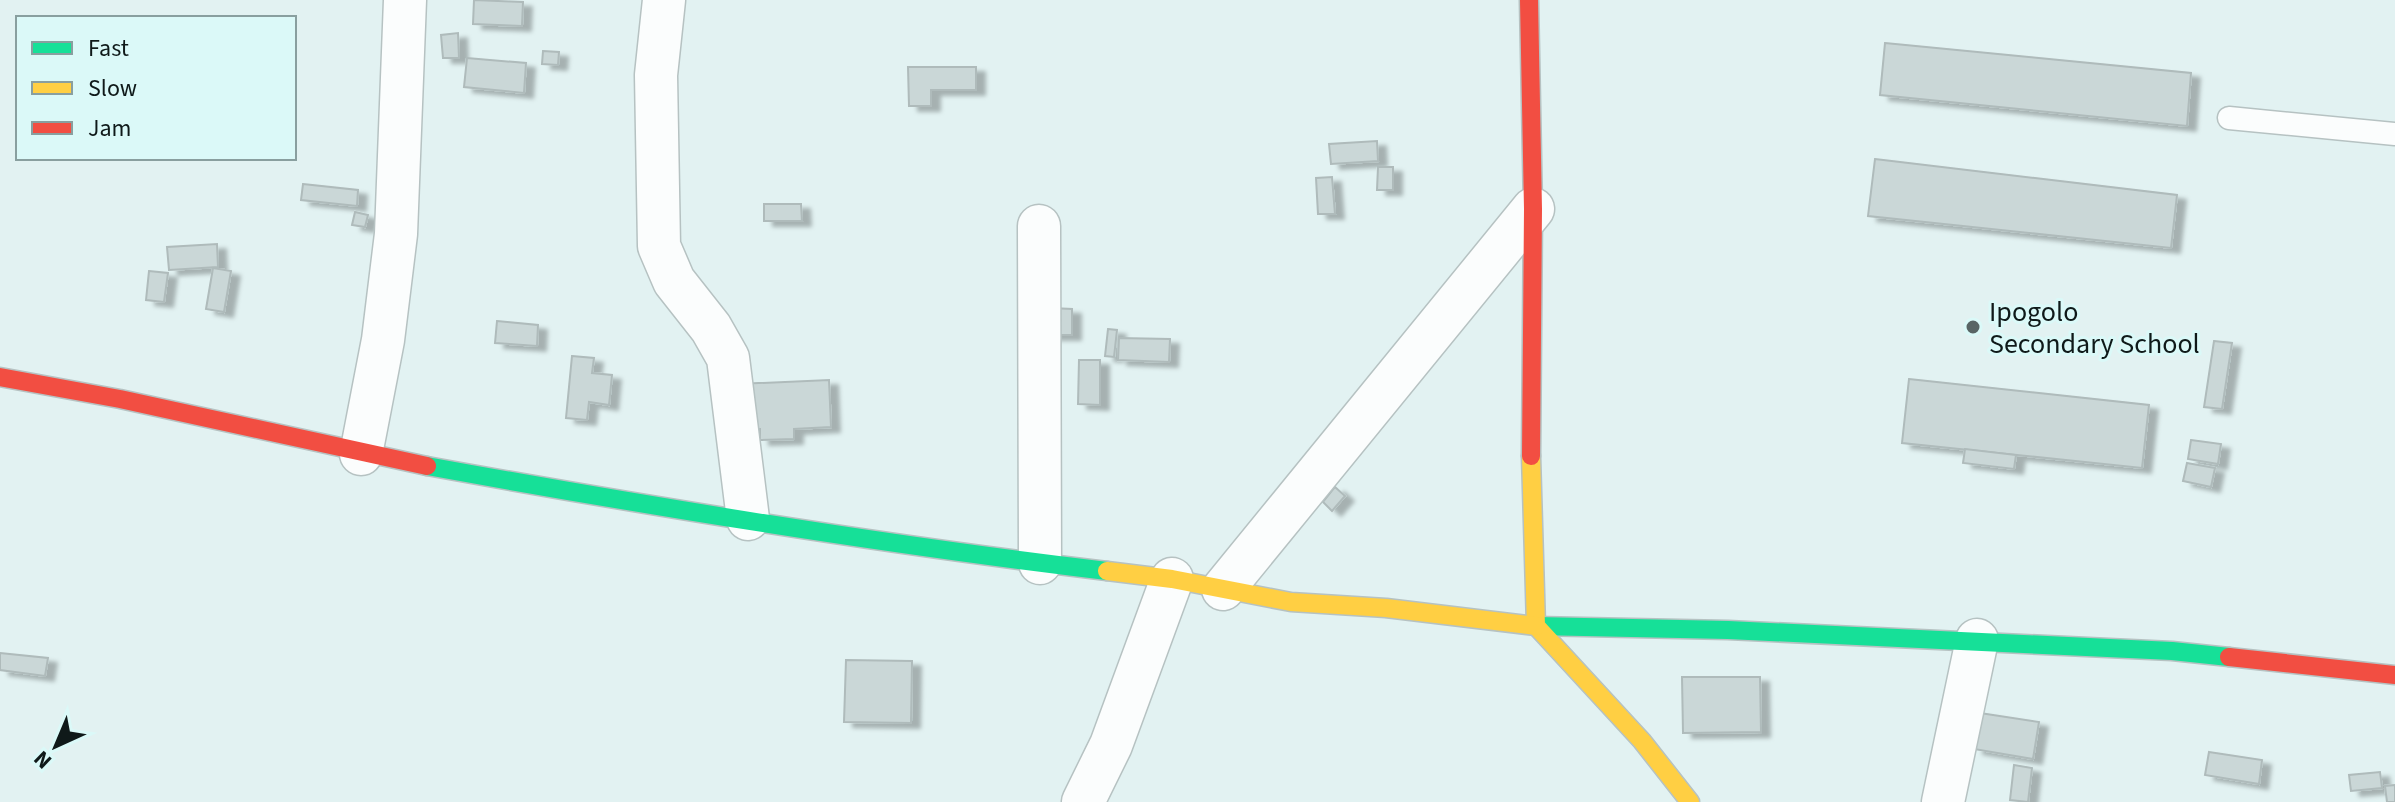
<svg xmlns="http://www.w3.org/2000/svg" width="2395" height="802" font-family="'Source Sans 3',sans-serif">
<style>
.building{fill:#cad7d7;stroke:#afbbbb;stroke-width:2;filter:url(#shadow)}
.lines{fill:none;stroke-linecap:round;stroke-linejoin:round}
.lane-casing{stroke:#b6c2c2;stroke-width:25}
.street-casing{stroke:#b6c2c2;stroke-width:45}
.fast-casing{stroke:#b6c2c2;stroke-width:21}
.slow-casing{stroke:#b6c2c2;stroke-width:21}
.jam-casing{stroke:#b6c2c2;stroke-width:21}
.lane{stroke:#fbfdfd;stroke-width:22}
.street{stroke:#fbfdfd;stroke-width:42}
.fast{stroke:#16e098;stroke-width:18}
.slow{stroke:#ffcf43;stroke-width:18}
.jam{stroke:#f24e42;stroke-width:18}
.poi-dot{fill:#596565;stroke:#dbf9f8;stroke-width:3}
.labels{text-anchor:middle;stroke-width:6;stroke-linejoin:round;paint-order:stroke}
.poi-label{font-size:28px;fill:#0f1919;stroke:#dbf9f8;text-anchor:start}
</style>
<defs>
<filter id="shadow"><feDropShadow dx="9" dy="5" stdDeviation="2" flood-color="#0004"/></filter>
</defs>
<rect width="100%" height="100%" fill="#e2f2f2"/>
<g class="building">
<path d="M474,0L523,2L522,26L473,24Z"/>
<path d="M458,33L459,58H443L441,35Z"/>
<path d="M1885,43L2191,73L2187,126L1880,95Z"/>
<path d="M543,51L559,52L558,65L542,64Z"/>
<path d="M467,58L526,63L524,93L464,87Z"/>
<path d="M908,67H976V90H931V106H909Z"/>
<path d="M1377,141L1378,161L1331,164L1329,144Z"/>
<path d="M1875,159L2177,195L2171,248L1868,216Z"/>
<path d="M1378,167H1393V190H1377Z"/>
<path d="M1332,177L1335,214H1318L1316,178Z"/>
<path d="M303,184L358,190L357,206L301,200Z"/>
<path d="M764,204H801L802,221H764Z"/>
<path d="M355,212L368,215L365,227L352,225Z"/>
<path d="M217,244L218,267L169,270L167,247Z"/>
<path d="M213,268L231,271L224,312L206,309Z"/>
<path d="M149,271L168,273L164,302L146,300Z"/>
<path d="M1051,308L1072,309V335H1050Z"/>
<path d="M497,321L538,325L537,346L495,343Z"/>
<path d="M1108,329L1117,330L1114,357L1105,356Z"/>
<path d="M1119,338L1170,339L1169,362L1118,360Z"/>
<path d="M2214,341L2232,343L2222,409L2204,407Z"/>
<path d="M572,356L594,358L592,373L612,375L609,405L589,402L587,420L566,418Z"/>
<path d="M1079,360H1100V405L1078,404Z"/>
<path d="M1909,379L2149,405L2142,468L1902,443Z"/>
<path d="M829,380L831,427L794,429V439L760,440V429L741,430L738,384Z"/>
<path d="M2191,440L2221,444L2218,464L2188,459Z"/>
<path d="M1965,449L2016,455L2014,469L1963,463Z"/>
<path d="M2187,463L2215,468L2211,487L2183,481Z"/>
<path d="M1335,487L1345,496L1332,511L1323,502Z"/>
<path d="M0,653L48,658L45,676L0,670Z"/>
<path d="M846,660L912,661L911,723L844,722Z"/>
<path d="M1682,677H1760L1761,732L1683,733Z"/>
<path d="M1980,713L2039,722L2033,759L1974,749Z"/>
<path d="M2209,752L2262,760L2259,784L2205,775Z"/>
<path d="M2014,765L2032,768L2028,802L2010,800Z"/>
<path d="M2380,772L2382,788L2351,791L2349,775Z"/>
<path d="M2395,785V802H2387L2385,786Z"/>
</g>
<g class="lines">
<g class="lane-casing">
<path id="lane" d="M2229,118L2395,134"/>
</g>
<g class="street-casing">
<g id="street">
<path d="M664,0L656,75L659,246L674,281L711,328L728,358L748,519"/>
<path d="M1039,226L1040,563"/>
<path d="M361,454L383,340L396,234L405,0"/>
<path d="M1223,589L1533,209"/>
<path d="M1083,802L1111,745L1172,579"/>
<path d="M1943,802L1977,640"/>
</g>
</g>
<g class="fast-casing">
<g id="fast">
<path d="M427,466C653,507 879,544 1107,571"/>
<path d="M1536,626L1728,630L2172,651L2229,657"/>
</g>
</g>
<g class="slow-casing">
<g id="slow">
<path d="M1531,456L1536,626L1642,741L1690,802"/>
<path d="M1107,571L1172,579L1291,602L1386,608L1536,626"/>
</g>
</g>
<g class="jam-casing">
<g id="jam">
<path d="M1529,0L1533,209L1531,456"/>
<path d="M0,377L120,399L427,466"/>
<path d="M2229,657L2395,675"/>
</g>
</g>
<use href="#lane" class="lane"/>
<use href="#street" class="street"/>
<use href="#fast" class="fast"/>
<use href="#slow" class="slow"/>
<use href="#jam" class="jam"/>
</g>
<circle class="poi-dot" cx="1973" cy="327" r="8"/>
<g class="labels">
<g class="poi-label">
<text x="1989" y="321">Ipogolo<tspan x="1989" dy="32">Secondary School</tspan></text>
</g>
</g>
<rect x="16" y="16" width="280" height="144" fill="#dbf9f8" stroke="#899f9f" stroke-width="2"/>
<rect x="32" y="42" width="40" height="12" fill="#16e098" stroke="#899f9f" stroke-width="2"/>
<text x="88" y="56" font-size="24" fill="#0f1919">Fast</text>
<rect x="32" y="82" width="40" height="12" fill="#ffcf43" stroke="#899f9f" stroke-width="2"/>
<text x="88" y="96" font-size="24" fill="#0f1919">Slow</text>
<rect x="32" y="122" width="40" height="12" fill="#f24e42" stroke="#899f9f" stroke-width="2"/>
<text x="88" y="136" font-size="24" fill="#0f1919">Jam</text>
<g transform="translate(56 746) rotate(224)" stroke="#dbf9f8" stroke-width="6" paint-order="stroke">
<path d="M0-6L14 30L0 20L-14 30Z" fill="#0f1919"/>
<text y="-12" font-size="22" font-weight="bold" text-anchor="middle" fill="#0f1919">N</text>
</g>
</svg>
